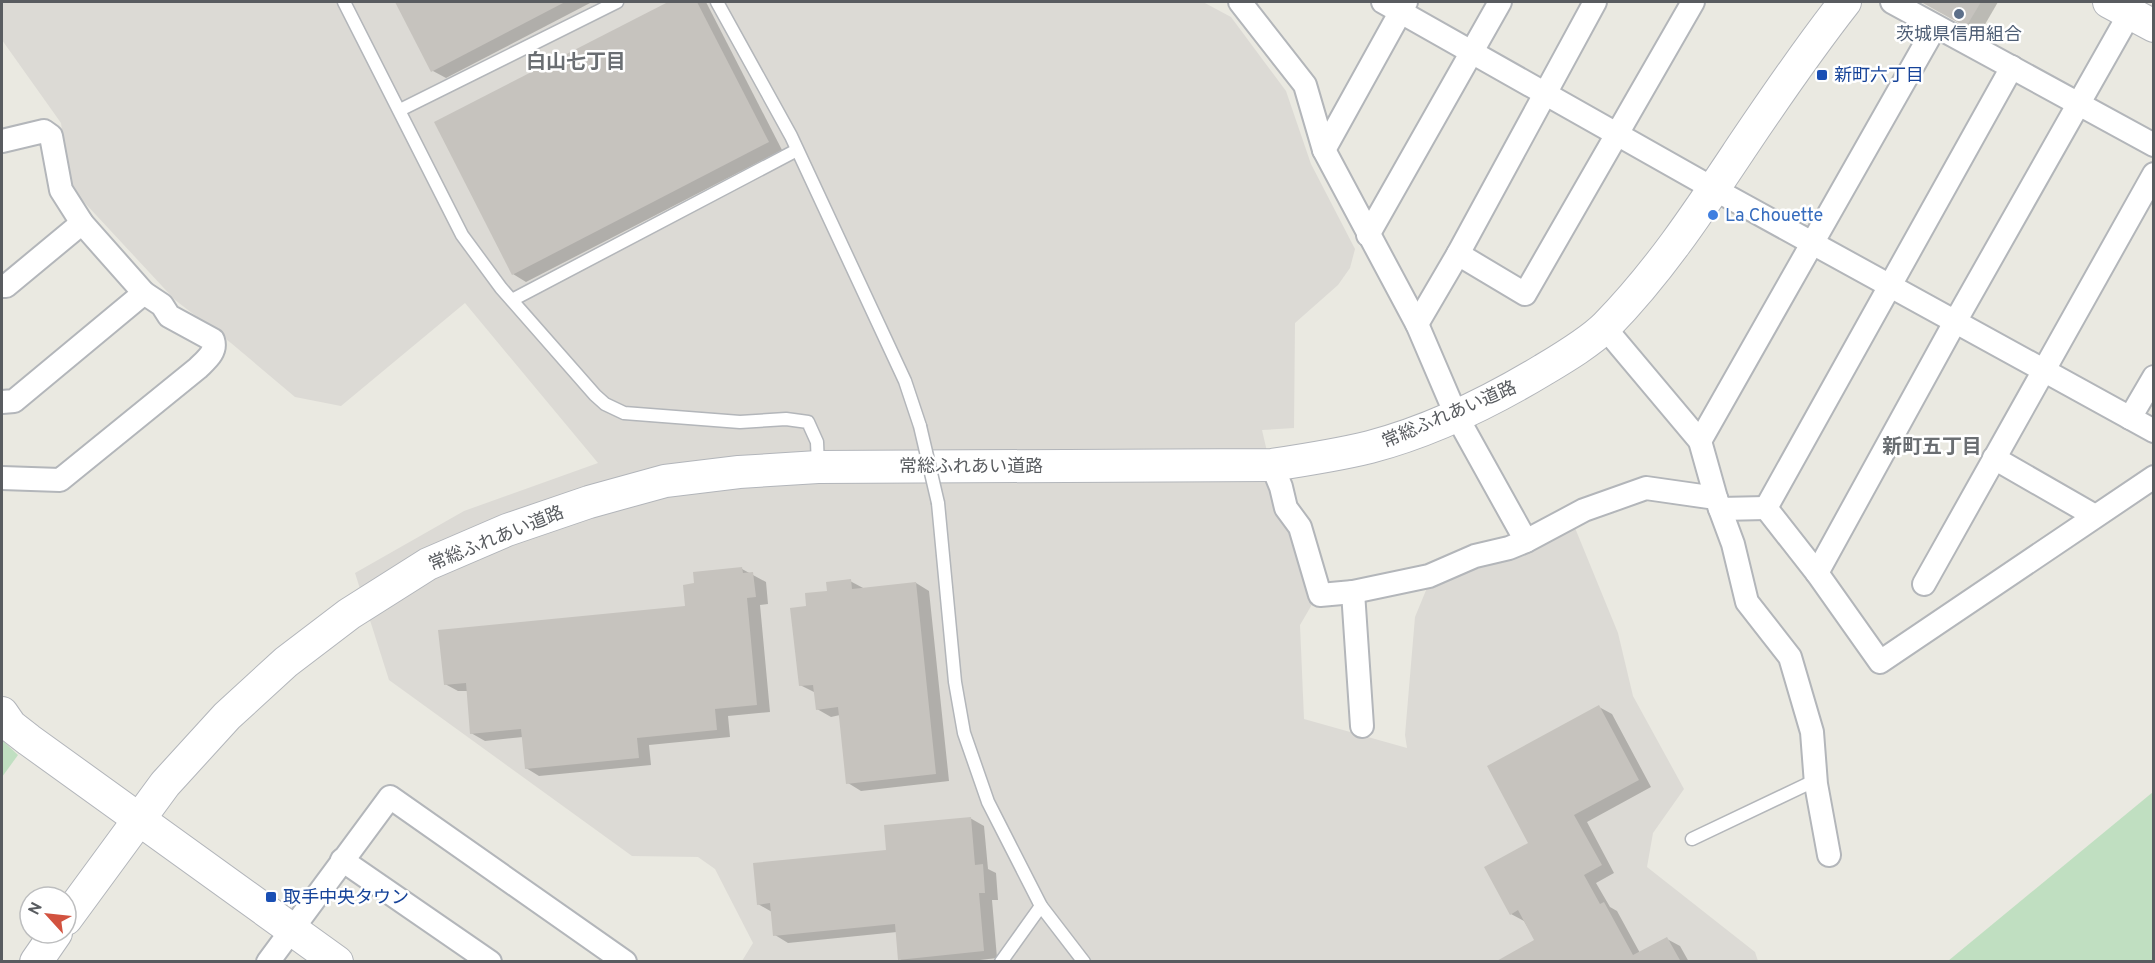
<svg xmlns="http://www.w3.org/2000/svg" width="2155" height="963" font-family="Overpass,'Noto Sans JP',sans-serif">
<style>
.industrial{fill:#dcdad5}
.green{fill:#c0dfc1}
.shadow{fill:#0003}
.building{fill:#c6c3be}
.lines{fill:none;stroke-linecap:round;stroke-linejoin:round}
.lane-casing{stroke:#b3b6ba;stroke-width:15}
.street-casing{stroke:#b3b6ba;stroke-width:26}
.secondary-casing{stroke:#b2b5ba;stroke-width:34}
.lane{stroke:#fff;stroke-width:12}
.street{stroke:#fff;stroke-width:22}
.secondary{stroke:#fff;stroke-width:32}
.lane-bridge-casing{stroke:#b3b6ba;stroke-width:15;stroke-linecap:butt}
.lane-bridge{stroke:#fff;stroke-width:12}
.service-dot{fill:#5c6f8a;stroke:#fff;stroke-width:2}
.transit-dot{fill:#1a4fb4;stroke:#fff;stroke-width:2}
.shop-dot{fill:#3f7fe0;stroke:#fff;stroke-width:2}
.labels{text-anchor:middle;stroke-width:5;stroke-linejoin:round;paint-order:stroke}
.service-label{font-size:18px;fill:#4e5e75;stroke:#fff}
.transit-label{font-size:18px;fill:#164399;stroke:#fff;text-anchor:start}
.shop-label{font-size:18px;fill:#366cbe;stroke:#fff;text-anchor:start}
.street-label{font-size:18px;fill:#595c60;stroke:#fff}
.neighbourhood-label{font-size:20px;font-weight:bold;fill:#6a6e72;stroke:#fff}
</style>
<rect width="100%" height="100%" fill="#eae9e1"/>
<path class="industrial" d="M2,2H1203L1231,17L1286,91L1311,164L1355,249L1350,268L1338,285L1295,323L1294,428L1262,430L1277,495L1295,533L1314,601L1300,625L1304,719L1407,748L1405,735L1415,617L1429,583L1573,523L1618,633L1633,696L1684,789L1653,833L1647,867L1755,952L1758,961H742L753,943L715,869L698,857L632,856L389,680L355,573L464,511L598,463L465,303L341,406L295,397L231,343L175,300L70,187L61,123L2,40Z"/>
<g class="green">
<path d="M2,740L18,755L2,777Z"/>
<path d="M2153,792V961H1948Z"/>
</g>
<g class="shadow">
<path d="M397,2H592L446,78L433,71Z"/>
<path d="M671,2H706L782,150L526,282L513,274L436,123Z"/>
<path d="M1923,2H1998L1980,33Z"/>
<path d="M742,569L766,582L768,604L760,605L770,712L728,716L730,737L649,745L651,765L539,776L526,768L523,737L485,741L471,733L468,691H458L445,684L687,608Z"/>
<path d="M850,581L865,589L916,583L929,591L949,781L861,791L848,783L840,715L831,717L817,709L816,693L800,685L808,608L828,592Z"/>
<path d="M1599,707L1612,714L1651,787L1587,822L1614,873L1596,883L1610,907L1617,911L1640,953L1667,939L1680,946L1689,962H1499L1536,941L1524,921L1511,914L1530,843Z"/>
<path d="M970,818L984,826L988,869L996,873L998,900H992L997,958L963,962H904L900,959L897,932L788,943L775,935L772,912L758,904Z"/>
</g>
<g class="building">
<path d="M395,2H565L431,72Z"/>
<path d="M668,2H697L769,142L512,275L434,122Z"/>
<path d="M1921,2H1981L1966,27Z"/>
<path d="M742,567L743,573L753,572L756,597L747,598L757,705L715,709L717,730L637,738L639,758L525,769L521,729L470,734L466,683L444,685L438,630L685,606L683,585L694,583L693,572Z"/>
<path d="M851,579L852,589L916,582L936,774L846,784L838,707L816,710L813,685L799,686L790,608L806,606L805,593L827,591L826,582Z"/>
<path d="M1599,705L1639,780L1574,815L1602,865L1584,875L1600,904L1604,902L1633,955L1667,937L1681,962H1495L1534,940L1518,910L1510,915L1484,867L1528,843L1487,766Z"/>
<path d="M971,817L975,865L983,864L985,893H979L984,951L898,960L895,924L773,936L770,903L757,905L753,863L886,850L884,825Z"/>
</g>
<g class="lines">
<g class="lane-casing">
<g id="lane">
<path d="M344,2L462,235L501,288L595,395L605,404L624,413L740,422L786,419L808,422L817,442L818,466"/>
<path d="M717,2L791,136L905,381L920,426"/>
<path d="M400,110L617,2"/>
<path d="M512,300L797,150"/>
<path d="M938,503L955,682L964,733L988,802L1041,906L1084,962"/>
<path d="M1692,839L1816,780"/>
<path d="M1001,962L1041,906"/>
</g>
</g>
<g class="street-casing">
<g id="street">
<path d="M1240,2L1305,85L1324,150L1417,324L1456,415L1526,541"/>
<path d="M1383,2L1714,189L2154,431"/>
<path d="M1892,2L2154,145"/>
<path d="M2,141L44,131L51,136L61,190L82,223L144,293L162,305L169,316L213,340C217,352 206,360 198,368L60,480L2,478"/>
<path d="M1324,150L1406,2"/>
<path d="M1368,235L1500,2"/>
<path d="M1458,254L1525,294L1693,2"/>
<path d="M2,286H6L82,223"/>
<path d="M1417,324L1458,254L1595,2"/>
<path d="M1605,328L1700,441L1716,498"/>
<path d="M2,402L14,401L144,293"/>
<path d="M2130,418L2154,377"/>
<path d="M1700,441L1935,27"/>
<path d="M1994,458L2095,516"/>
<path d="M1272,465L1281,487L1286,508L1300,527L1320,595L1353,592L1429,576L1475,556L1509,548L1526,541L1584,510L1646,488L1716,498L1720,509L1766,508"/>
<path d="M1766,508L1817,573L1880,662L2154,477"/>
<path d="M1766,508L2012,67"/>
<path d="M1720,509L1733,544L1747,602L1790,657L1812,732L1816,784L1829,855"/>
<path d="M1817,573L1955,322L2130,13"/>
<path d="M1924,584L2154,174"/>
<path d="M1353,592L1362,726"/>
<path d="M342,860L490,962"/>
<path d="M268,962L390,797L625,962"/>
</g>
</g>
<g class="secondary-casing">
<g id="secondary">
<path d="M2109,2L2154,26"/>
<path d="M2,713L11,726L29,740L337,962"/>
<path d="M66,919L165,784L227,716L286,662L349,614L428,564L507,530L589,502L665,481L739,472L818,467L1272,465C1305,460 1338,455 1370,447C1431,431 1490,402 1543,370C1563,358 1590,342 1606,326C1660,271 1701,208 1743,145C1776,96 1809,48 1845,2"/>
<path d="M36,962L56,933"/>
</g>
</g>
<use href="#lane" class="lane"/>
<use href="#street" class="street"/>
<use href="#secondary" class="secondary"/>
<g class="lane-bridge-casing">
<path id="lane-bridge" d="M920,426L938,503"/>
</g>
<use href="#lane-bridge" class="lane-bridge"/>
</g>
<circle class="service-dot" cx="1959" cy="14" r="6"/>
<g class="transit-dot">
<rect x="1816" y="69" width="12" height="12" rx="3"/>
<rect x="265" y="891" width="12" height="12" rx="3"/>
</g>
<circle class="shop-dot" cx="1713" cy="215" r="6"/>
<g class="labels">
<g class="service-label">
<text x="1959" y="40">茨城県信用組合</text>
</g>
<g class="transit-label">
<text x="1834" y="81">新町六丁目</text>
<text x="283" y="903">取手中央タウン</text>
</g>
<g class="shop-label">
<text x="1725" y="221">La Chouette</text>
</g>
<g class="street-label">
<text transform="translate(1449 414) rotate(-23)" y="6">常総ふれあい道路</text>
<text x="971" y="472">常総ふれあい道路</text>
<text transform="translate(496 538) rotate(-22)" y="6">常総ふれあい道路</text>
</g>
<g class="neighbourhood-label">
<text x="576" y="68">白山七丁目</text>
<text x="1932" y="453">新町五丁目</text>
</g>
</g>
<rect width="2155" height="963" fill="none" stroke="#595c60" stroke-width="6"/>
<g transform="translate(48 915) rotate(297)"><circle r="28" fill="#ffffff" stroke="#bdbebf" stroke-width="1.5"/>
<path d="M0-4.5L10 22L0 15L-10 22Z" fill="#d2523f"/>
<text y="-9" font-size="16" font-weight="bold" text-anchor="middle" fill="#595c60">N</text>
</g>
</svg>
